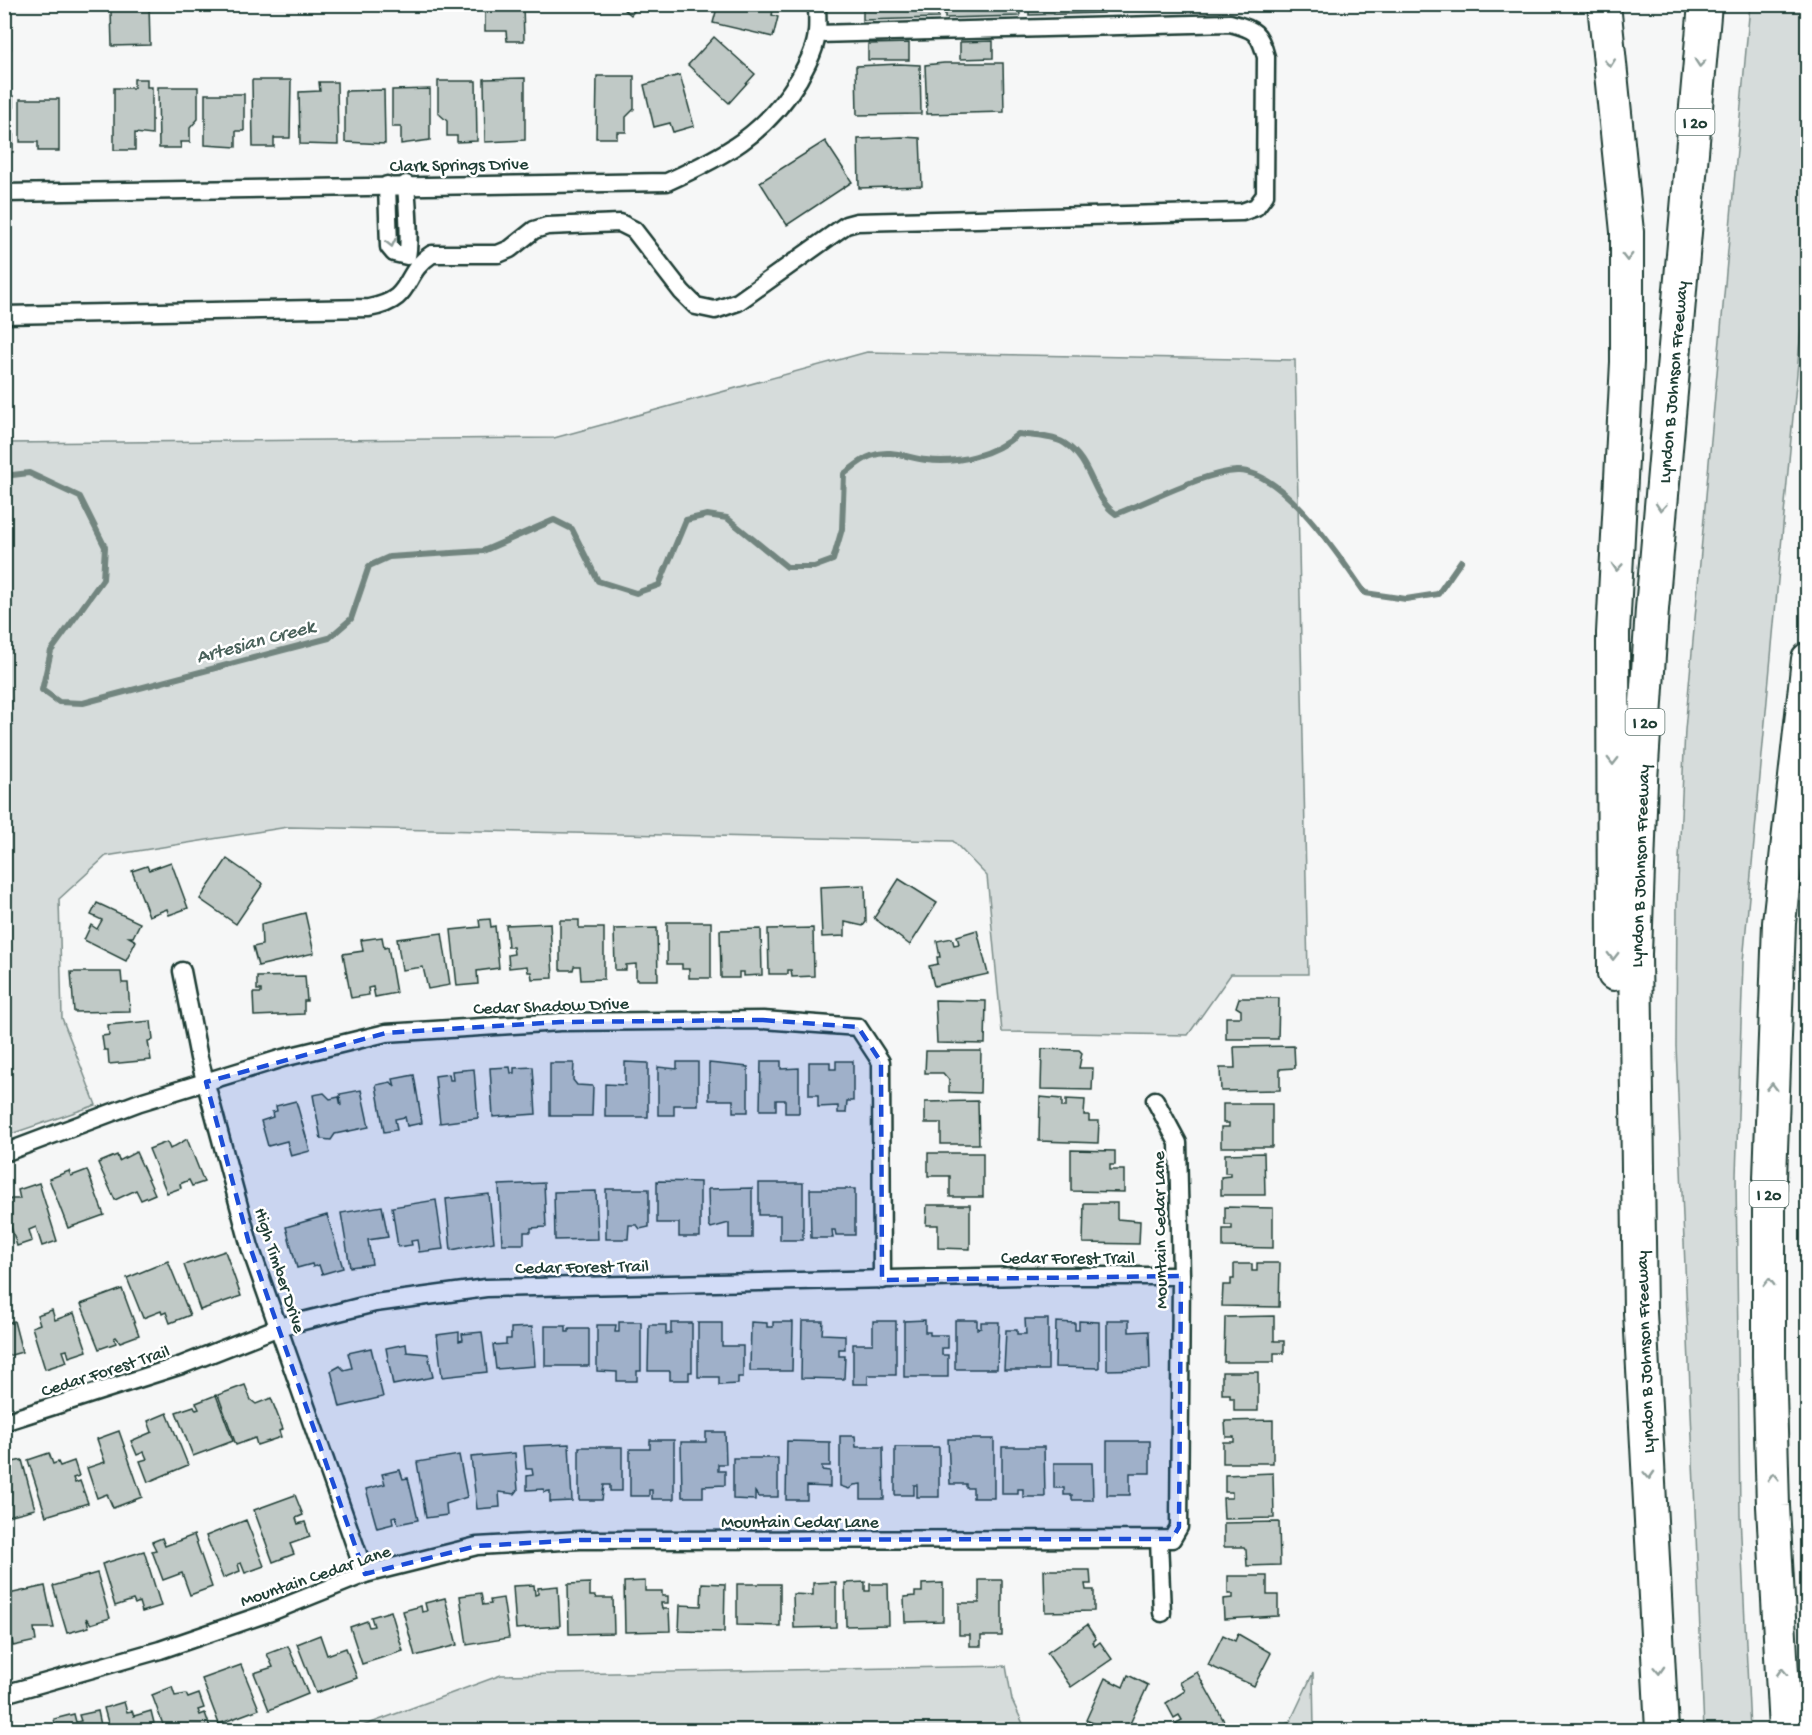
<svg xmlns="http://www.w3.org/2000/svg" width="1812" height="1735" font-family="'Gochi Hand',sans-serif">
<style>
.green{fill:#d6dcdb;stroke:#7a8c88;stroke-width:1.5}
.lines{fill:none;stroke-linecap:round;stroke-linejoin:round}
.stream{stroke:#72857f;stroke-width:6}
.building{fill:#c0c9c6;stroke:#1f3d34;stroke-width:1.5}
.street-casing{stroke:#1f3d34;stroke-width:21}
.highway-casing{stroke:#1f3d34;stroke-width:36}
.street{stroke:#fff;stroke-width:16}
.highway{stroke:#fff;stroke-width:32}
.oneway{stroke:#8f9e9a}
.marked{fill:#1d4ed8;fill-opacity:0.2;stroke:#1d4ed8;stroke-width:4.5;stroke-dasharray:12 8;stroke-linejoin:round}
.labels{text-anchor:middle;stroke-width:5;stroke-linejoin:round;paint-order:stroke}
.shield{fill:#fff;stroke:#627771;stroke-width:1.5}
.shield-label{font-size:16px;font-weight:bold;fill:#1f3d34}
.street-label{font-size:18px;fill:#1f3d34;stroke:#fff}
.water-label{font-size:20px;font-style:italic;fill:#49615a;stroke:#fff}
</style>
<rect width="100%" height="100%" fill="#f6f7f7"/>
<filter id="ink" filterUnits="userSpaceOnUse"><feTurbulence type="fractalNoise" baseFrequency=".0167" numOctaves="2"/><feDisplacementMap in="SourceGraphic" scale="12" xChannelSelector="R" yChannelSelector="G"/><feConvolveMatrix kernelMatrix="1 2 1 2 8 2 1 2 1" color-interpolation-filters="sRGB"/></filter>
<g filter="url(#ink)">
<g class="green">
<path d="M1750,5H1807V264L1743,962L1736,1176L1740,1515L1750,1730H1704L1676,1046L1677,903L1685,730Z"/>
<path d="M867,352L1295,360L1308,974H1231L1188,1035L1002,1032L987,876L953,841L288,827L106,856L59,899L62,1018L96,1105L5,1136V443L554,438Z"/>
<path d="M1006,1666L1012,1700L1026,1730H352L501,1675Z"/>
<path d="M1313,1673L1314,1730H1272L1290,1722Z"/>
</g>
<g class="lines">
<path class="stream" d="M4,476L29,473L80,497L105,547L103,579L51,651L42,690L59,702L83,703L329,638L351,619L369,566L389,557L483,551L554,520L572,529L598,581L636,593L659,585L686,520L707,515L727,518L787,567H814L833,560L842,529L844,474C852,468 862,459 871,456C891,448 907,458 926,460C958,464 994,455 1018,434C1032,436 1053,436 1064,443C1093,461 1091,497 1116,514C1149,502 1204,472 1237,471C1283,469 1341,559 1365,593L1406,599L1438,594L1461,561"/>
</g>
<g class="building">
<path d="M4,4H10L11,49H4Z"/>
<path d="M149,4L150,45L112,46L111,11L119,4Z"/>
<path d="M485,4H523L524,41H507L506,31H485Z"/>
<path d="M618,4H640L631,15Z"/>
<path d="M718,4L774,6L772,15L778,17L773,37L713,23Z"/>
<path d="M863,4H938V18L863,20Z"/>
<path d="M945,4H1019L1020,16L945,18Z"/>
<path d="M1029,4H1103L1104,13L1029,15Z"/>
<path d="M714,37L755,74L729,103L688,65Z"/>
<path d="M993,41V58L960,59V42Z"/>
<path d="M909,43V60H868V44Z"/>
<path d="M944,63H1003L1004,112L927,114L925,65Z"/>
<path d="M900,64L920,65L921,114L857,115L856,66Z"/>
<path d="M680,75L694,126L673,132L670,123L654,127L644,85Z"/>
<path d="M597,76H634V109L626,117V132H617V138H596Z"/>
<path d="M525,78V140L485,142L484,79Z"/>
<path d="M134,79H147V87H152V135L135,133V150H114V88H134Z"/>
<path d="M252,80H291L290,138H274V147H253Z"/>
<path d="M438,81H476L477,141L457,142V136H447V121L438,113Z"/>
<path d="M319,82H337L338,145L300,144L299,92L320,91Z"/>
<path d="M158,87H198V119L190,128V142H180L181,148H159Z"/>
<path d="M430,89V140L401,144V127H392V90Z"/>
<path d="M384,90L385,144L345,142V91Z"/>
<path d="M205,94H244V131H236V147L205,145Z"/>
<rect x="4" y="96" width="9" height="56"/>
<path d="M20,99H59V151H38V142H20Z"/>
<path d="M902,137L920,138L922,186L859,188L858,139Z"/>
<path d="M825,141L852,182L787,225L760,182Z"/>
<path d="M227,859L263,884L236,924L200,899Z"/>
<path d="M171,862L188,908L169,915L167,909L149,916L132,871L147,866L149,870Z"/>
<path d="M899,879L937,903L910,945L874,918Z"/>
<path d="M865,885L866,922L863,926L845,922V936L822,937L820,887Z"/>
<path d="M97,903L140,923L133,937H129L136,941L126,961L84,940L91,925L97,929L102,920L91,915Z"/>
<path d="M305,913L314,953L258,966L253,947L262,945L261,924Z"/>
<path d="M490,919L491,927L495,926L499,968L477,971L478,984L457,986L451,930L480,927L479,920Z"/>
<path d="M560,920H579V928H604V979L581,980L580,966H574L573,970H560Z"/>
<path d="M667,922H711V978H689V969H682V964H667Z"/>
<path d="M550,923L553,978L532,979L531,972H528L527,966L509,968L508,955L514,954L513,947H508L506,925Z"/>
<path d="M657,928L658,980H636V964L626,965V970H615L614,929Z"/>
<path d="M813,928L814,976L792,977L791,970H788V974H769L768,929Z"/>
<path d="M761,929L762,975L744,976V972H739V978H721L720,930Z"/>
<path d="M977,930L988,974L934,986L929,966L938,964L937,957H940L937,941L952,938L954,945L959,944L957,936Z"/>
<path d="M442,933L450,985L428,989L423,967L402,970L397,939Z"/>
<path d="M382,937L384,948L388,947L396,993L375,997L373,987L368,988L369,995L351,998L343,954L363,951L361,940Z"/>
<path d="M71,972H121L122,983H128L130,1011L74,1012Z"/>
<path d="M305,976L307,1001H304V1014L254,1016L253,993H261V990H257V977Z"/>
<path d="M1239,998H1279L1278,1039H1226V1017H1241V1010L1236,1007Z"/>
<path d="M935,1000L986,1001L985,1044L937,1043Z"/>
<path d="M151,1021L153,1040L148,1041L151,1060L109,1064L108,1050H104L102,1036L109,1035L108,1025Z"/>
<path d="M1294,1046L1295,1068L1280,1069V1090L1221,1091L1220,1068H1235L1234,1047Z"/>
<path d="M1042,1049L1079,1050L1082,1053L1079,1068H1093L1092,1090L1041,1089Z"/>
<path d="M926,1051H981L980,1093L949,1092V1080L943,1073H925Z"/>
<path d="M761,1061H781V1069L799,1068V1113H785V1100H776V1110H760Z"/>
<path d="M836,1061H853V1101H847L846,1113H838V1106L818,1107V1095H809V1062H830V1069H836Z"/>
<path d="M625,1062L648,1063V1117H605V1084L625,1085Z"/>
<path d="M677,1062H698V1105H674V1115H658V1067L677,1069Z"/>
<path d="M550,1063H574L573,1080L577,1085L593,1086L592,1116H550Z"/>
<path d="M709,1063L748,1067V1112H733V1100H709Z"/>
<path d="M510,1067L511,1073H514V1068L533,1067L536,1114L493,1117L490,1068Z"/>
<path d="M474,1069L478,1118L440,1123L435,1076L449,1074L450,1080H453L452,1071Z"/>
<path d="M414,1075L422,1123L407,1126L405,1117L395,1119L397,1130L384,1132L376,1085L391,1082L395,1087L393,1079Z"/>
<path d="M361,1090L369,1127L335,1134L331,1140L321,1139L313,1095L324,1093L330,1099L339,1097L341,1106L340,1094Z"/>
<path d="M1040,1097L1062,1099V1107H1066V1099L1085,1100L1084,1115H1089V1121H1099L1098,1143L1039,1141Z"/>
<path d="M296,1101L310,1151L291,1156L287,1141L268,1146L261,1121L273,1117L272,1112L277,1111L276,1106Z"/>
<path d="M978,1101L979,1144H941V1123H925V1102Z"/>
<path d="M1223,1104H1272V1147H1221V1127H1229V1123H1223Z"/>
<path d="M187,1139L204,1182L192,1186L189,1180L180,1184L181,1188L167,1193L149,1149L167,1142L170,1149Z"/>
<path d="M1071,1150L1115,1151V1165H1110V1170H1124V1192L1071,1191Z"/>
<path d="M136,1152L155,1194L141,1200L136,1190L115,1200L98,1163L117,1155L119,1161Z"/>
<path d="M928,1153H983V1197H950V1176H928Z"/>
<path d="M1264,1153L1265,1195H1221V1177L1230,1176V1173H1225V1154Z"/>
<path d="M87,1170L104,1215L68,1228L49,1179L69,1171L71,1176Z"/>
<path d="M657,1181L700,1182V1237H679V1223H657Z"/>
<path d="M39,1183L57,1241L42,1246L36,1227L29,1230L32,1241L17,1246L4,1204L11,1199H20L18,1190Z"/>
<path d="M544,1183L546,1227L531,1228V1232H524V1244H502L499,1185Z"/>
<path d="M759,1183H803V1240H780V1215H759Z"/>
<path d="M752,1188V1238H729V1223L711,1228L709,1225L708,1189Z"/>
<path d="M606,1189H649V1227L640,1229L637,1225H629L628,1239H606Z"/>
<path d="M810,1189H855V1235H836L835,1230H832L833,1238H811Z"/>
<path d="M596,1191L598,1239L555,1240L554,1192Z"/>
<path d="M489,1194L494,1242L451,1250L446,1199Z"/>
<path d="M436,1200L443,1249L419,1252L417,1240L411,1241L412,1245L398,1247L392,1207Z"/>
<path d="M1084,1203H1117V1219L1140,1221L1139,1244L1083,1243Z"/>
<path d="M927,1205H970V1249L938,1248V1225H926Z"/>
<path d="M382,1206L388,1237L368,1240L372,1264L350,1267L341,1213Z"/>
<path d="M1225,1207L1273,1208V1248L1223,1247V1229H1232V1225H1225Z"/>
<path d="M327,1215L343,1268L322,1274L319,1265L313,1267L312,1264L297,1268L286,1227Z"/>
<path d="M225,1251L241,1296L200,1310L184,1265Z"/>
<path d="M168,1261L190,1315L170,1323L166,1312L162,1314L161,1311L143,1318L127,1278Z"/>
<path d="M1257,1263H1280L1279,1307L1222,1306L1223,1285H1231V1279H1234V1264H1252V1271H1257Z"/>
<path d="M122,1289L139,1335L120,1342L116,1337L114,1338L116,1343L99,1349L81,1304Z"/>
<path d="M52,1310L55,1320L74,1313L87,1351L69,1357L67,1350L63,1351L67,1362L45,1369L32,1327L40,1324L37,1315Z"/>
<path d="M1274,1316V1341H1284V1353H1274V1362H1224L1225,1317Z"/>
<path d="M1025,1319H1048V1370H1004L1006,1330H1017V1334H1026Z"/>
<path d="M925,1320V1332H930V1335H948V1348H942V1355H948V1377H904V1321Z"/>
<path d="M955,1320H977V1329L981,1328V1322H999L997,1369H955Z"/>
<path d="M1107,1320H1129V1332L1149,1331L1150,1369L1107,1370Z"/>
<path d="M14,1321L22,1352L4,1357V1324Z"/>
<path d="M802,1321H823L822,1334L845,1335V1349H839V1356H845L844,1379L801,1378Z"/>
<path d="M873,1321H896V1375H868V1384H853V1344H873Z"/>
<path d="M1079,1321L1099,1322V1368L1055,1367L1056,1322L1075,1323V1330H1079Z"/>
<path d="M619,1322H641V1371H637V1381H617V1372L597,1371V1325H616L615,1332H619Z"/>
<path d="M751,1322L767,1323V1327H773V1322H793L792,1371H750Z"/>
<path d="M671,1323H692V1372H689V1380H670V1371H648L649,1325H666V1334L671,1333Z"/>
<path d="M698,1323H722V1346H743V1377H738V1384L719,1385V1377H698Z"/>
<path d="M545,1326H566V1332H569V1329H589V1366H545Z"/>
<path d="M532,1327L535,1366L496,1369L493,1345L506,1344V1339H511V1328Z"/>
<path d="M459,1332V1341L463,1340L462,1334L482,1332L487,1372L442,1377L437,1335Z"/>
<path d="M406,1344L407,1352L428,1354L433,1377L393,1385L386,1348Z"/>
<path d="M371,1348L383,1397L340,1407L331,1371L340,1366L344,1370L352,1368L348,1353Z"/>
<path d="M4,1359L10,1380L4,1382Z"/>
<path d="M1222,1372H1258V1411H1234V1398H1230V1394H1222Z"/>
<path d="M245,1385L251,1400L256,1404L271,1398L283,1429L279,1431L281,1437L257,1445L255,1438L236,1445L218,1395Z"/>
<path d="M216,1395L233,1441L193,1456L176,1412L194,1406L196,1410L199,1409L196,1403Z"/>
<path d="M167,1413L188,1465L148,1482L140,1461L147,1459L144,1452L137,1455L131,1441L152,1432L148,1421Z"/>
<path d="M1273,1420V1463H1223V1442H1234V1437H1226L1225,1421Z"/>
<path d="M119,1431L142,1497L113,1508L107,1494L97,1498L87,1468L105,1462L97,1439Z"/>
<path d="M706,1432H725L726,1464H718V1471H725V1485L703,1486V1497H682L681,1442H706Z"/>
<path d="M840,1436H855L856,1447H883L884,1499H861V1484L854,1485L849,1489L840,1486Z"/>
<path d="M948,1439H994V1498H973V1488H966V1484H950Z"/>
<path d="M650,1440H674V1499H652V1490H649V1496H630V1449H650Z"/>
<path d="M787,1441L830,1442V1466H822V1470L830,1471V1487L807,1486V1500H786Z"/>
<path d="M1107,1441H1150V1473H1130V1495H1107Z"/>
<path d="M569,1444L572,1501L550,1502V1491L544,1492V1489L527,1490V1476L533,1475L532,1469H526L524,1446Z"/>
<path d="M579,1447H622V1491H610V1485H604L602,1500H579Z"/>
<path d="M895,1447H939V1497H917V1485H914V1495H895Z"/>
<path d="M1002,1447H1044L1045,1497H1023V1489H1018V1494H1002Z"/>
<path d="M49,1453L53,1464L58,1462L60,1466L74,1461L79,1476L73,1478L75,1483L80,1481L88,1503L46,1516L28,1460Z"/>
<path d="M515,1453L518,1490L515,1494L499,1492L500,1507L477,1509L471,1457Z"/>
<path d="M459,1455L467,1497L446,1504L447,1515L426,1518L417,1462Z"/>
<path d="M733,1458H778V1497H759L755,1492V1500L733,1499Z"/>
<path d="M22,1460L35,1509L4,1517V1464Z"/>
<path d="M1054,1463H1092L1093,1500H1072V1495H1064V1488H1054Z"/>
<path d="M400,1470L403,1479L408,1478L418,1520L398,1524L396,1516L392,1517L393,1524L377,1528L366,1489L385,1484L382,1474Z"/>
<path d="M1273,1473L1274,1518L1224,1519L1223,1498H1232V1492H1225V1475Z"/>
<path d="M295,1495L303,1515L296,1518L298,1524L305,1522L310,1537L290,1544L294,1554L273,1562L254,1510Z"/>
<path d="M246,1520L264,1566L245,1573L241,1563L238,1564L240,1571L223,1578L206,1536Z"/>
<path d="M1279,1522L1280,1565L1247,1566L1246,1550L1244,1547H1224V1523Z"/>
<path d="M194,1535L212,1587L190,1595L182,1573L163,1580L152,1551L156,1550L152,1542L162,1538L165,1546Z"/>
<path d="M144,1551L161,1606L142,1612L139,1602L135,1604L133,1600L115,1606L102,1564Z"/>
<path d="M1044,1570H1090L1091,1584H1085L1086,1590H1094V1611L1045,1612Z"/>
<path d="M97,1573L110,1618L91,1624L86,1618L89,1627L67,1633L53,1586Z"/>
<path d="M1228,1576H1267V1595H1278V1616L1224,1619L1223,1599L1233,1598V1594H1228Z"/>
<path d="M979,1580H1002V1636H981V1646H970V1635H959V1603H979Z"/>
<path d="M645,1581V1591H662V1596H668V1603H661L662,1609H669L670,1631L625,1632L624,1582Z"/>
<path d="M836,1582V1627L794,1628L793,1594L813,1595V1583Z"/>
<path d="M865,1582V1591H870V1584H888L889,1625L846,1626L845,1583Z"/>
<path d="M590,1583V1596H595L596,1598H613L614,1633L569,1634L568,1584Z"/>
<path d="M702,1583L725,1584L724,1632L679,1631L680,1605L701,1606Z"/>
<path d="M943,1583V1621L905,1622L904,1597L915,1596V1592H922V1584Z"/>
<path d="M737,1584H780V1626L737,1625Z"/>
<path d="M534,1585L535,1595L538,1594V1588L558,1586L560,1626L516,1629L513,1586Z"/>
<path d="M45,1586L54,1628H34L36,1641L13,1646L4,1595Z"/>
<path d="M481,1593L483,1605L491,1604L490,1600L503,1598L509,1638L467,1645L460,1596Z"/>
<path d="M445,1598L457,1645L415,1656L403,1611L421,1606L422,1612L427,1611L425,1603Z"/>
<path d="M391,1611L403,1651L362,1664L350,1627L367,1621L369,1627L374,1626L371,1617Z"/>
<path d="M1087,1625L1096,1639L1093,1642L1095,1646L1100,1642L1112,1659L1071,1687L1047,1653Z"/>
<path d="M1238,1634L1271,1653L1254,1686L1208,1665L1223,1635L1235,1641Z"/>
<path d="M320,1635L327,1655L346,1648L357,1678L316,1693L297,1644Z"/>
<path d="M288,1646L308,1694L269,1710L254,1673L273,1667L267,1654Z"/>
<path d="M241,1665L259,1709L219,1724L202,1679Z"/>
<path d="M1197,1672L1225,1723L1211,1730H1181L1176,1723L1182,1720L1179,1715L1174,1718L1166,1703L1185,1691L1180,1682Z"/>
<path d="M1128,1675L1148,1685L1127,1730H1110L1086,1720L1105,1678L1123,1687Z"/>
<path d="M172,1687L175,1696L186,1694L188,1698L199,1694L204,1708L198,1710L200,1715L205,1713L211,1730H165L152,1695Z"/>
<path d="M124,1702L127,1712L132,1711L134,1716L151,1711L154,1723L148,1725L150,1730H110L104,1708Z"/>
<path d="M98,1711L102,1730H57L54,1719L74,1714L76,1722L81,1721L79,1715Z"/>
<path d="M46,1725L47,1730H25Z"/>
</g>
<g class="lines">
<g class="street-casing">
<g id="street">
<path d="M387,185L389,247L394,253L407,256C411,242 407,202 406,184"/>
<path d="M4,193L667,182C724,156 765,135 799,79C807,64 816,49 817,32C818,23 817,14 817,4"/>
<path d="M4,315L369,308C416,299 400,275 432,254H498L510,249L534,230L547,226L620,223L634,230L682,292L696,306L715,310L738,302L846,225L857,222L1242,212L1256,207L1265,195L1266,57C1260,33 1255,29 1230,23L817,34"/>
<path d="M182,971L199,1058L250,1247L365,1574"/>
<path d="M4,1153L140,1102L283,1058L386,1033L561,1022L763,1020L858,1027L881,1062L882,1280"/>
<path d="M4,1422L182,1365L279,1327L375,1303L486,1288L1024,1276H1181"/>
<path d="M1159,1540L1162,1613"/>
<path d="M4,1694L160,1650L268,1613L365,1574L477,1546L580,1540L1172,1539L1179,1527L1181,1276L1178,1143L1155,1100"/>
</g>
</g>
<g class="highway-casing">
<g id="highway">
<path d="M1604,4L1627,232V362L1613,633L1614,974"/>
<path d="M1662,1730L1640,1312L1635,954L1641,780L1652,609L1705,4"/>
<path d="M1785,1730L1773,1506L1769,1356V1207L1779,923L1808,659"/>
</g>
</g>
<use href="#street" class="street"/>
<use href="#highway" class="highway"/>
</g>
<defs><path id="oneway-chevron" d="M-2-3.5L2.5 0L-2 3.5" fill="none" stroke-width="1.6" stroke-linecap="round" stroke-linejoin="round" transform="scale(1.5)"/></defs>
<g class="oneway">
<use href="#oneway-chevron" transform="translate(1610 63) rotate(84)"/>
<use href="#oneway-chevron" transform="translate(1700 63) rotate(95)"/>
<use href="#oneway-chevron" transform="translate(391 243) rotate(77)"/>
<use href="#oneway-chevron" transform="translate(1627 257) rotate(90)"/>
<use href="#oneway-chevron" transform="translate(1661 507) rotate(95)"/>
<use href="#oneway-chevron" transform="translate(1617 567) rotate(94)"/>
<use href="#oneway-chevron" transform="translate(1613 761) rotate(90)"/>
<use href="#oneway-chevron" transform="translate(1613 956) rotate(90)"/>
<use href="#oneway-chevron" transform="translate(1772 1087) rotate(-89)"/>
<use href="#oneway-chevron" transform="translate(1769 1282) rotate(-90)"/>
<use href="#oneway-chevron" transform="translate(1649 1475) rotate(87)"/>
<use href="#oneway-chevron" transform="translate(1773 1477) rotate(-92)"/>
<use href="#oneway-chevron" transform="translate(1659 1670) rotate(87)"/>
<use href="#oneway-chevron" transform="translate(1782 1672) rotate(-93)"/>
</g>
</g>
<path class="marked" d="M763,1020L858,1027L881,1062L882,1280L1181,1276L1179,1527L1172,1539L580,1540L477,1546L365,1574L250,1247L206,1082L386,1033L561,1022Z"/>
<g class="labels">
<g class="shield">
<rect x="1675.5" y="109" width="39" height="26" rx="4.5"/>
<rect x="1625.5" y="709" width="39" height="26" rx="4.5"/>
<rect x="1749.5" y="1181" width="39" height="26" rx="4.5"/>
</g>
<g class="shield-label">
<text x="1695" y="128">I 20</text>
<text x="1645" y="728">I 20</text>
<text x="1769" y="1200">I 20</text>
</g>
<g class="street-label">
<text transform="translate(459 164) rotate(-1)" y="6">Clark Springs Drive</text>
<text transform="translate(1672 382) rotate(-85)" y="6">Lyndon B Johnson Freeway</text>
<text transform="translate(1639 866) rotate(-88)" y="6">Lyndon B Johnson Freeway</text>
<text transform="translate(551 1005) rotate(-2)" y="6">Cedar Shadow Drive</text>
<text transform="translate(1159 1230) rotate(-91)" y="6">Mountain Cedar Lane</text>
<text x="1068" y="1263">Cedar Forest Trail</text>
<text transform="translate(582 1266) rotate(-1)" y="6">Cedar Forest Trail</text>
<text transform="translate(281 1270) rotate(72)" y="6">High Timber Drive</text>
<text transform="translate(1644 1352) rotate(-92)" y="6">Lyndon B Johnson Freeway</text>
<text transform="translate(105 1370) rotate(-18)" y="6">Cedar Forest Trail</text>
<text x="800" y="1527">Mountain Cedar Lane</text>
<text transform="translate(315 1575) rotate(-19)" y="6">Mountain Cedar Lane</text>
</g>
<g class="water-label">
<text transform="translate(255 640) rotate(-15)" y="7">Artesian Creek</text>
</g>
</g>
<rect width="1812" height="1735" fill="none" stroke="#fff" stroke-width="24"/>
<rect x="12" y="12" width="1788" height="1711" fill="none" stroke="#1f3d34" stroke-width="2" filter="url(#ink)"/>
</svg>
